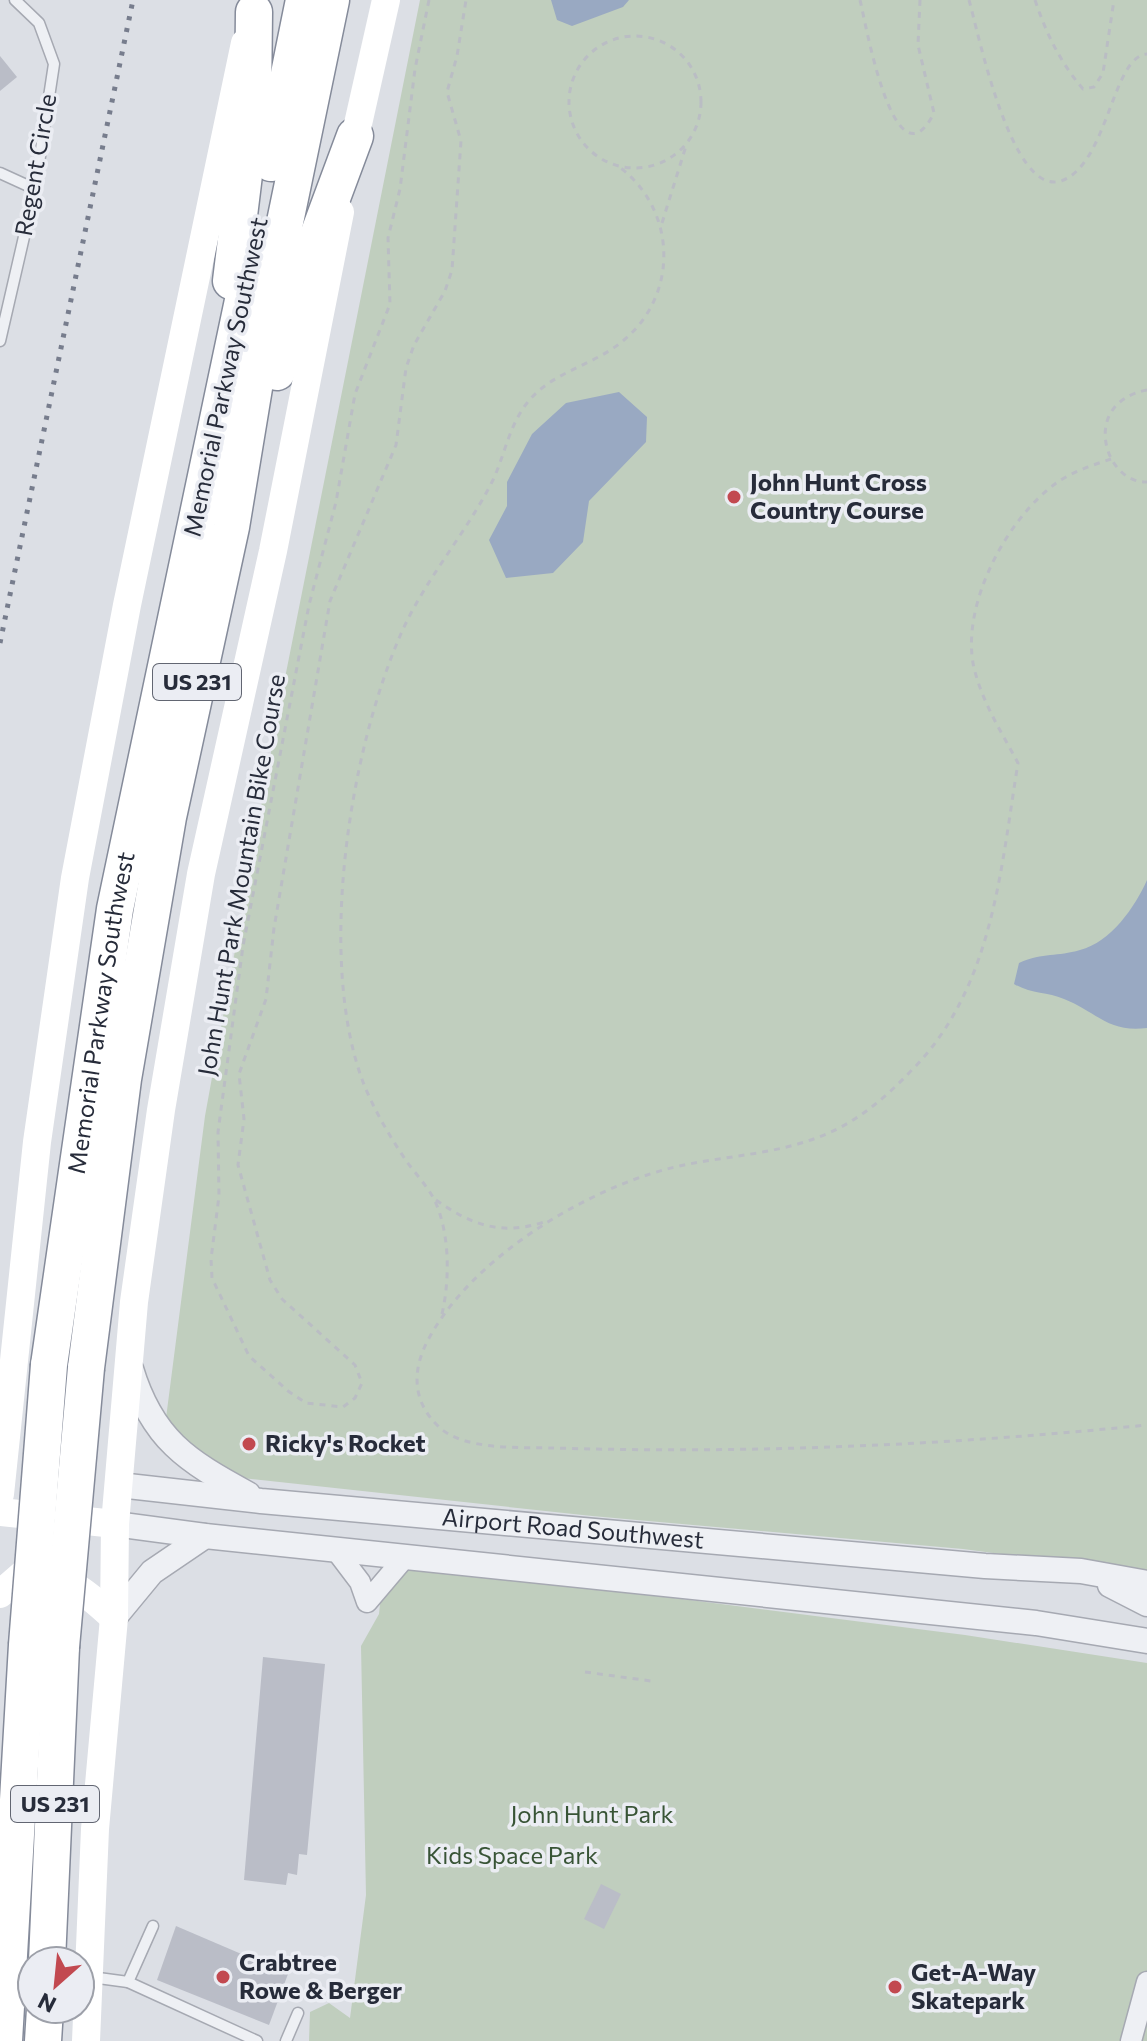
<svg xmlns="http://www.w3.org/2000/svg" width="1147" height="2041" font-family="Commissioner,sans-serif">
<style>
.green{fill:#c0cebe}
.water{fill:#99a9c2}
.building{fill:#babdc7}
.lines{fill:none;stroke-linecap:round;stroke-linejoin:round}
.service-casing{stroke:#a6a9b2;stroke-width:13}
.minor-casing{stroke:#a6a9b2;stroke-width:23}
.tertiary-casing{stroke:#a6a9b2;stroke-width:27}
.motorway-casing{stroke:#858b9a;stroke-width:39}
.path{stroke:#babdc4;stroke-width:3;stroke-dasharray:6 6;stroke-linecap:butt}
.service{stroke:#eef0f4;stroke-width:10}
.minor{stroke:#eef0f4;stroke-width:20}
.tertiary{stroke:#eef0f4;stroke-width:24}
.secondary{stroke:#fff;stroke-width:28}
.motorway{stroke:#fff;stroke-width:36}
.rail{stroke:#777d8d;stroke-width:5;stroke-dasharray:4 8;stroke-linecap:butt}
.motorway-bridge-casing{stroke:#858b9a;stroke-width:39;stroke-linecap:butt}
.motorway-bridge{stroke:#fff;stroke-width:36}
.poi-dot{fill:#c24950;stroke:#ebedf3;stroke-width:3}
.labels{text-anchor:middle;stroke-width:7;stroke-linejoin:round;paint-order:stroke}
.shield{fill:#ebedf3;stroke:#626672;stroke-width:2}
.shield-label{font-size:22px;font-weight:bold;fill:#272c3a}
.street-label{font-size:24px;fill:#272c3a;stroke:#ebedf3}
.poi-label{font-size:24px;font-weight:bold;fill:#272c3a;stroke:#ebedf3;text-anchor:start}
.park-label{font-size:24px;fill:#385436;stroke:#ebedf3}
</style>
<rect width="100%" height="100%" fill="#dcdfe5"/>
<g class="green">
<path d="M420,0H1147V1573L963,1549L592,1516L242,1478L222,1473L165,1426L205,1116L279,708Z"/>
<path d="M409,1568L470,1572L965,1635L1147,1663V2041H309L310,2012L329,2003L350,2018L366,1895L361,1646L379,1614L381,1594Z"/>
</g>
<g class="water">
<path d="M551,0H629L623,7L572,26L557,20Z"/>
<path d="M619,392L647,417L646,442L589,501L583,542L553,573L506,578L489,540L507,506V482L532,434L566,403Z"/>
<path d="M1147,880V1028C1108,1033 1097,1012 1064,999C1047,992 1031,994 1014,984L1019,963C1044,952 1057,957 1080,950C1111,942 1135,907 1147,880Z"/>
</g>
<g class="building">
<path d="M0,56L17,77L0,91Z"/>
<path d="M263,1657L325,1664L307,1855L299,1854L297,1875L288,1873L286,1885L244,1880Z"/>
<path d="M601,1884L621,1894L604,1929L584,1919Z"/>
<path d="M176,1926L288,1974L269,2025L157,1980Z"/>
</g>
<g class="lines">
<g class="service-casing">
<g id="service">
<path d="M0,173L35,189"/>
<path d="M0,341L35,189L54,64L39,23L15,0"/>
<path d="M91,1977L128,1982L257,2041"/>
<path d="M128,1982L153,1926"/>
<path d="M286,2041L298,2013"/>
</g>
</g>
<g class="minor-casing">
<g id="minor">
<path d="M335,1549L360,1582L367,1602L406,1556"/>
<path d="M1131,2041L1147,1982"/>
</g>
</g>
<g class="tertiary-casing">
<g id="tertiary">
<path d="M131,1369C152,1439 187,1461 248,1494"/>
<path id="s1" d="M119,1485L261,1501L985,1566L1081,1571L1147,1583"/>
<path d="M115,1524L205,1536L1036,1623L1147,1641"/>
<path d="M1110,1585L1147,1604"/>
<path d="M114,1618L152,1572L205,1536"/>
</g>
</g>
<g class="motorway-casing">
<g id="motorway">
<path d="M271,163L304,0"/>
<path d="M231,281L253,101L254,12"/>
<path d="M277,372L313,249L355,136"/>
<path id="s2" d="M49,1365L115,909L253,253"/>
<path d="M86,1368L123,1079L168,817L231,527L267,309L331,0"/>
<path d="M47,1961L61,1647"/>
<path d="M4,2041L27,1645"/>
<path d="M43,2041L45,2009"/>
</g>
</g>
<g class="path">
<path d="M429,0L415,69L400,189L388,238L390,304L355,394L336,502L309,605L243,946L218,1132L219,1196L211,1259L212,1278L249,1356L288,1391L306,1403L343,1407L355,1398L362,1383L355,1365L282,1299L270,1280L238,1165L244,1119L239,1074L266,999L274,928L330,601L396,445L406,368L414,345L445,291L452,270L461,141L447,92L457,56L466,0"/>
<path d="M860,0C865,19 894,192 934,113L918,45L920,0"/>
<path d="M969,0C978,31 1011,197 1061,181C1108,165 1112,56 1147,54"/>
<path d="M1035,0C1046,33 1060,62 1083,89L1094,87L1103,73L1114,0"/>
<circle cx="635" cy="102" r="66"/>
<path d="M662,223L686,146"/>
<path d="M1147,390C1079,403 1105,484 1147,482"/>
<path d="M1111,459C1093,465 1071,472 1055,484C1006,520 960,606 974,668C983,704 1001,731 1018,763C1000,873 993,990 909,1073C883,1100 854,1124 819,1137C770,1156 717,1156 667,1169C581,1192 471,1259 428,1340C412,1370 412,1401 438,1426C463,1451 520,1447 554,1448C753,1454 949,1445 1147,1425"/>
<path d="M436,1200C471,1225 502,1236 544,1222"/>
<path d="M442,1314C450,1279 450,1232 434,1199C427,1186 416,1174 407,1162C390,1137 374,1110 363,1082C317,959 349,754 400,636C424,580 466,534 493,480C505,454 509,426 527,403C552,371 594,366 624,340C680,293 676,208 618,166"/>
<path d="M585,1672L651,1681"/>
</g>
<use href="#service" class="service"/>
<use href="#minor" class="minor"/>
<use href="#tertiary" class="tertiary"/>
<g class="secondary">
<path d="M351,155L386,0"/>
<path d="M0,1494L37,1142L75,878L127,605L245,43"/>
<path d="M0,1512L115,1524"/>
<path d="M0,1594L23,1574C65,1574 84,1590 114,1618"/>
<path d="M86,2041L95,1829L114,1618L115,1524L134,1302L161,1110L201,874L273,551L340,212"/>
</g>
<use href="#motorway" class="motorway"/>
<path class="rail" d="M0,643L133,0"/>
<g class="motorway-bridge-casing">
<g id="motorway-bridge">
<path d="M27,1645L49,1365"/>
<path d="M61,1647L86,1368"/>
</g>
</g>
<use href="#motorway-bridge" class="motorway-bridge"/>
</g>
<g class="poi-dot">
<circle cx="734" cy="497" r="8"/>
<circle cx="249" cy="1444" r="8"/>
<circle cx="223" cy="1977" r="8"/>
<circle cx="895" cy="1987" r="8"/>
</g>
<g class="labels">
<g class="shield">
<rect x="153" y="664" width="88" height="36" rx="6"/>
<rect x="11" y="1786" width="88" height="36" rx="6"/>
</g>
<g class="shield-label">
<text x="197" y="690">US 231</text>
<text x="55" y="1812">US 231</text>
</g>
<g class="street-label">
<text transform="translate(36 165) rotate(-80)" y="8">Regent Circle</text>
<text transform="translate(226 377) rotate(-78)" y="8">Memorial Parkway Southwest</text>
<text transform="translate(242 875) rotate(-80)" y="8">John Hunt Park Mountain Bike Course</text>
<text dy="8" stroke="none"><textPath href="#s2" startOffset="356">Memorial Parkway Southwest</textPath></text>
<text dy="8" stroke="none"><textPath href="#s1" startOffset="456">Airport Road Southwest</textPath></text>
</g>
<g class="poi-label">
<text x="750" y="491">John Hunt Cross<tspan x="750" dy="28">Country Course</tspan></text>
<text x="265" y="1452">Ricky's Rocket</text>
<text x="239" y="1971">Crabtree<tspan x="239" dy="28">Rowe &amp; Berger</tspan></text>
<text x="911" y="1981">Get-A-Way<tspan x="911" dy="28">Skatepark</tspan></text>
</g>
<g class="park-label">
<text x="592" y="1823">John Hunt Park</text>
<text x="512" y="1864">Kids Space Park</text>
</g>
</g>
<g transform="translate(56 1985) rotate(207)"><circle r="38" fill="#ebedf3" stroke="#9da0a9" stroke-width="2"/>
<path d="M0-6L14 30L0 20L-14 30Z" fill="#c24950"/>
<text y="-12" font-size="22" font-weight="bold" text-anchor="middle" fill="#272c3a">N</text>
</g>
</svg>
